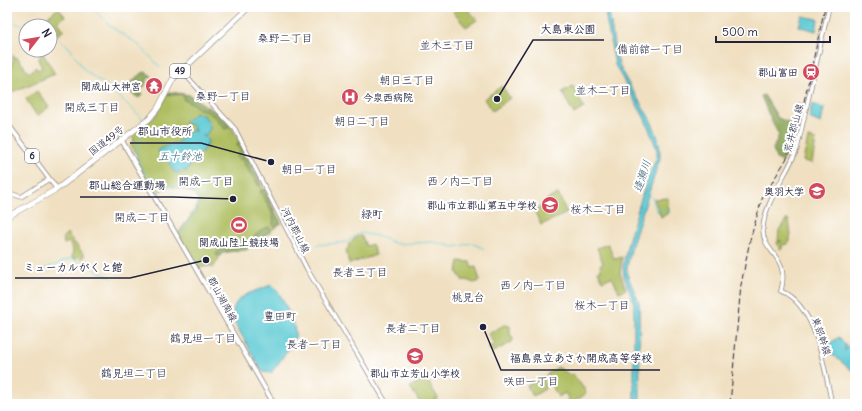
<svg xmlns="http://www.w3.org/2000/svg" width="862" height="411" font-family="Delius,'Klee One',sans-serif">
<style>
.green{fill:#afbe61;stroke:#68704e}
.forest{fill:#8ba557;stroke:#566449}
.water{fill:#5dcad4;stroke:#407688}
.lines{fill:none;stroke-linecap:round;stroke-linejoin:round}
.stream{stroke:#5dcad4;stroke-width:1}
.secondary-casing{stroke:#89817e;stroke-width:5}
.primary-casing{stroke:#89817e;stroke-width:5.5}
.highway-casing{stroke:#89817e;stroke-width:6}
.secondary{stroke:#fff;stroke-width:3.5}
.primary{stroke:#fff;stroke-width:4}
.highway{stroke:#fff;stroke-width:5}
.rail{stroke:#22223b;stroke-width:1;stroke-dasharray:6 3;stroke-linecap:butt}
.labels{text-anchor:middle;stroke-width:4;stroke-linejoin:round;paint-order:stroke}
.shield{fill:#fff;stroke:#646476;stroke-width:1}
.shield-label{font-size:9px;font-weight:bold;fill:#22223b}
.poi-label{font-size:10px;font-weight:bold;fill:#22223b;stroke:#fff;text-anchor:end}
.street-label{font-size:10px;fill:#22223b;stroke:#fff}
.neighbourhood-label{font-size:11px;fill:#22223b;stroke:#fff}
.water-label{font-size:11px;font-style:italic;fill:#375d71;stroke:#fff}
.leader{fill:none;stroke:#22223b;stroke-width:1.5}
.callout-dot{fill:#22223b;stroke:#fff;stroke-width:1.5}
.callout-label{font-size:11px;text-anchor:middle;font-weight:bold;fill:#22223b;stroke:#fff;stroke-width:4;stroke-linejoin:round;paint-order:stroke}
</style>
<rect width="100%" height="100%" fill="#fff"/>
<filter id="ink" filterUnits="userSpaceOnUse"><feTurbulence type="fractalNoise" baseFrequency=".025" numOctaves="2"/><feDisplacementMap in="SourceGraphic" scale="8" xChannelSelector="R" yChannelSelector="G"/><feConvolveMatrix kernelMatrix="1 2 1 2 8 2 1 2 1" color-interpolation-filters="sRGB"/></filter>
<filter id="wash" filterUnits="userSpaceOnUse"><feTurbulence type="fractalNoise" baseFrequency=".012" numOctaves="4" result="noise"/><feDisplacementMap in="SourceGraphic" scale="16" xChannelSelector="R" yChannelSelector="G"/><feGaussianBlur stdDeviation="0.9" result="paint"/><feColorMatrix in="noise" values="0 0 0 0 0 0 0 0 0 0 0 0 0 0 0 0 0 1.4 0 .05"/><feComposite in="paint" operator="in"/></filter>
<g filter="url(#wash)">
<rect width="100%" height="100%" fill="#f0e0c1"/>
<g class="green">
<path d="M458,7H466L477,20L466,27L453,12Z"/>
<path d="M58,8L65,16L58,22L64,30L58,35L50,31V26H43L42,22Z"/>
<path d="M37,50H41L55,74L12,92L10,89L7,90V63H13V55L15,58L17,57L29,73L36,67L38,70L42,68L38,59L41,57Z"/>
<path d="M502,86L510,98L492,111L484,99Z"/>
<path d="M573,86L584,108L574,114L562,92Z"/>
<path d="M37,91L49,107L37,116L26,99Z"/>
<path d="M169,92L189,95L220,115L232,128L281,223L247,249L222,253L213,268L210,266L198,268L178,234L198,206C200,189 180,189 168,186L158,193L156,189L152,191L136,163C140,157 134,150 130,144L134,140L131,134L154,118Z"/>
<path d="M808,138L816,140L812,163L803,161Z"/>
<path d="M558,194L567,213L541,225L534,210L548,204L547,199Z"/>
<path d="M668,198L669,213L661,217L654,199Z"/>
<path d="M786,220H789L791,236L790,237V241H788V244L782,245V249H779L777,242L782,241H778L779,230Z"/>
<path d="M67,233L85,256L82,259L79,256L76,259L72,257L73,250L69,242L64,244L63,237Z"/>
<path d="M359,235L362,237L366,246L372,244L376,255L349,264L346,250L349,247L348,245Z"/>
<path d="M608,244L614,259L622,257L620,273L626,289L619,292L612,277L602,281L598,271L601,270L600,265L603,263L597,248Z"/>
<path d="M459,261L470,262L472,268L476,267L480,281L474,283L466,280L463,281L457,272Z"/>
<path d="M504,325L510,326V334L513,339L512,342L493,352L488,348L494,344L488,334Z"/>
<path d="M558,367L570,375L573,374L585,390L586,394L570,404H563L569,399L565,393L558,397L546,375Z"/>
<path d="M544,376L545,389L533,396L527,386Z"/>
<path d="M426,378L438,398L427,404H421L410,387Z"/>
</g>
<g class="forest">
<path d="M145,72L152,76L147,79L144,87H140L142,95L139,98L128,91C129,83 138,74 145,72Z"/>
<path d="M169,92L189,95L220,115L231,127L225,129C218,122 209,108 198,109L193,104L184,100L183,94L173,95L168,94Z"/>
<path d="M764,95L778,118L793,124L797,110L796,105L799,103C805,118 788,147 782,161L776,159L773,149L779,135L771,120L761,96Z"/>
<path d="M239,141L261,184L259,186L244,164V159H239L236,156L240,152L237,145Z"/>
<path d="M264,189L281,223L275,227L273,225C276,212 265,202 260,191Z"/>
<path d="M269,227L272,230L246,250L223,252L220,256L216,255C220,244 232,249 241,246C252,242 258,229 269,227Z"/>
</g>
<g class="water">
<path d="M604,7H608C612,25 613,47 619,64C631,96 662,123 660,158L632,245L627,267V274L639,303L640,404H634V303L624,276L623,267L628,242L646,183L657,157V149L645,119L615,65Z"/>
<path d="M802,16L818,19L816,31L799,26Z"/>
<path d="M812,104L824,108L821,123L809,118Z"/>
<path d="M196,113L203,115L209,122L210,129L206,135H202L207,138L208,143L202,152L194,156L188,170L176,173C171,170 173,167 169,163C166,158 160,158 158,151L163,147L176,144L192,130L196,132L192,125L184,122Z"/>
<path d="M271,285C278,286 294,322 295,331C296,336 295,338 292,341L294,342L271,373L263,372L261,370L235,323C226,296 252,293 271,285Z"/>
<path d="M839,337L846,346L845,351L849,345L852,350L855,351V375L853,371L830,353L831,352L828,345Z"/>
</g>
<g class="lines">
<g class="stream">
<path d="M91,7L110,26L139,45L160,67"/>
<path d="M7,20L26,27"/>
<path d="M50,36L59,39L69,47L85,71L111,89L142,118V123"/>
<path d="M142,126L144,132C129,151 139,174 161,183C170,187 181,188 191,190L198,198L199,206L179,236"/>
<path d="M648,192L653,200L656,211L670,210"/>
<path d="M317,245L347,242L360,233L377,236L397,244L433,242L455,247L472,243L484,249"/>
<path d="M188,251L199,269"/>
<path d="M39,271L72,258L112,278"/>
</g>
</g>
</g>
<g filter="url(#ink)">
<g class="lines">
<g class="secondary-casing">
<g id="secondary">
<path d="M181,70L235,129L307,269L387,404"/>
<path d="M7,192L21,197L49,179"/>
<path d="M781,291C790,256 764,254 763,231C762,206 788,173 797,149L829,7"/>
<path d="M781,291C818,307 824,369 832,404"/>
</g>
</g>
<g class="primary-casing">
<g id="primary">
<path d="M7,123L57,189"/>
<path d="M121,139L274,404"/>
</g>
</g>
<g class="highway-casing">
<path id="highway" d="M7,217L57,189L149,119L158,108L173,79L249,7"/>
</g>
<use href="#secondary" class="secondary"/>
<use href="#primary" class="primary"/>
<use href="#highway" class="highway"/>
<path class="rail" d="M730,404L741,285L750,240L762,199L787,158L797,133L825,7"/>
</g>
</g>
<defs>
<g id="station-disc" transform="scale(0.9)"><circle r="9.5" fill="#d1495b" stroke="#fff"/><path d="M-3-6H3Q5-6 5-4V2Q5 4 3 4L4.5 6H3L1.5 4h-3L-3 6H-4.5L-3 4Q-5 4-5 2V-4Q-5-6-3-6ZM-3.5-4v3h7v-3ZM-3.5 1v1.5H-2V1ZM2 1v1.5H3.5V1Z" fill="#fff"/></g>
<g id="temple-disc" transform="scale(0.9)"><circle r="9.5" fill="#d1495b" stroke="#fff"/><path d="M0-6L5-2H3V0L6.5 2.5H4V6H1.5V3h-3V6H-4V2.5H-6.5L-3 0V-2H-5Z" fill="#fff"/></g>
<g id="hospital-disc" transform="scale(0.9)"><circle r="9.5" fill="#d1495b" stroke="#fff"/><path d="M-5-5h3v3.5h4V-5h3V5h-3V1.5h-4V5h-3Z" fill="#fff"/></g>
<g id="university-disc" transform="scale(0.9)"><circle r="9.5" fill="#d1495b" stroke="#fff"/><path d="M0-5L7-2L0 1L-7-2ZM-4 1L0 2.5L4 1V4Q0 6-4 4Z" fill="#fff"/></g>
<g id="school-disc" transform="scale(0.9)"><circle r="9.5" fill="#d1495b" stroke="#fff"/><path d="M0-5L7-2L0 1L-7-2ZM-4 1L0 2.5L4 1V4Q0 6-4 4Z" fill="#fff"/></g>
<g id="stadium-disc" transform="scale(0.9)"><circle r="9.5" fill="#d1495b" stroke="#fff"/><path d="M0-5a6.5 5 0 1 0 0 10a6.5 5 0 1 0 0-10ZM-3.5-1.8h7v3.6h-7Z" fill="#fff"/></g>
</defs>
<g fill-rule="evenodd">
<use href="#station-disc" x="811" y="72"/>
<use href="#temple-disc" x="154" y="86"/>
<use href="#hospital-disc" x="350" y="97"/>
<use href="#university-disc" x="817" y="191"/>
<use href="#school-disc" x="550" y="205"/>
<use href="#stadium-disc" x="239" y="225"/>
<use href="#school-disc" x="415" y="356"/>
</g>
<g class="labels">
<g class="shield">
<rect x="170" y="64" width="20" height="14" rx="3"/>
<rect x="25" y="149" width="14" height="14" rx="3"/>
</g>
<g class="shield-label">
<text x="180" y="74">49</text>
<text x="32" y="159">6</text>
</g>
<g class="poi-label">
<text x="798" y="76">郡山富田</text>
<text x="141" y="90">開成山大神宮</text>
<text x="363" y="101" text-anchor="start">今泉西病院</text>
<text x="804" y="195">奥羽大学</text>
<text x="537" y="209">郡山市立郡山第五中学校</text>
<text x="239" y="246" text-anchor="middle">開成山陸上競技場</text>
<text x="415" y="377" text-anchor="middle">郡山市立芳山小学校</text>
</g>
<g class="street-label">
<text transform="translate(793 128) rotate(-75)" y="4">荒井郡山線</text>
<text transform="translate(106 140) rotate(-38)" y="4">国道49号</text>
<text transform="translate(296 230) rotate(63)" y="4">河内郡山線</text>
<text transform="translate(223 299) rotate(61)" y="4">郡山湖南線</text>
<text transform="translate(822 336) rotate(71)" y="4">東部幹線</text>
</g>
<g class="neighbourhood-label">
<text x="285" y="42">桑野二丁目</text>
<text x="447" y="49">並木三丁目</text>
<text x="650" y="53">備前舘一丁目</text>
<text x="407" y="84">朝日三丁目</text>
<text x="603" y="94">並木二丁目</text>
<text x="223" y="100">桑野一丁目</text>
<text x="92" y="111">開成三丁目</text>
<text x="362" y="125">朝日二丁目</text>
<text x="309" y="173">朝日一丁目</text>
<text x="206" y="185">開成一丁目</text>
<text x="460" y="185">西ノ内二丁目</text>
<text x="598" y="213">桜木二丁目</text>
<text x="372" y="218">緑町</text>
<text x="142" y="221">開成二丁目</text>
<text x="360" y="276">長者三丁目</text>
<text x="533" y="289">西ノ内一丁目</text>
<text x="468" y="301">桃見台</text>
<text x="602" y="309">桜木一丁目</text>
<text x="280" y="320">豊田町</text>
<text x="413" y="332">長者二丁目</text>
<text x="203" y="342">鶴見坦一丁目</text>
<text x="314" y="348">長者一丁目</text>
<text x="134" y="377">鶴見坦二丁目</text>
<text x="531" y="385">咲田一丁目</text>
</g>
<g class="water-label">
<text x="180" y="160">五十鈴池</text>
<text transform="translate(642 176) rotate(-72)" y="4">逢瀬川</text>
</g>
</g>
<path class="leader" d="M497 99L533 40H604M271 162L201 143H130M233 199L173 197H80M206 260L130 278H15M483 327L501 370H660"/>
<g class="callout-dot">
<circle cx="497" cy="99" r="4"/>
<circle cx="271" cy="162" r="4"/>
<circle cx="233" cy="199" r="4"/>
<circle cx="206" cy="260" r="4"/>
<circle cx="483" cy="327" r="4"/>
</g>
<g class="callout-label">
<text x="568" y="33">大島東公園</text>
<text x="165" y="135">郡山市役所</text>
<text x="127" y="189">郡山総合運動場</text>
<text x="73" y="271">ミューカルがくと館</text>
<text x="581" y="362">福島県立あさか開成高等学校</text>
</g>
<rect width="862" height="411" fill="none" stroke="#fff" stroke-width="24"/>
<g transform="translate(38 38) rotate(59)"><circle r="19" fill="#ffffff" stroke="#a7a7b1"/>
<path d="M0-3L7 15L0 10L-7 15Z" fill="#d1495b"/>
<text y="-6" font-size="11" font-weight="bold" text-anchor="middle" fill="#22223b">N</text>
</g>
<path d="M716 36v6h114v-6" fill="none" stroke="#22223b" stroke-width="2"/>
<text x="722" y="36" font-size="12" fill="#22223b" stroke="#ffffff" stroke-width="3" paint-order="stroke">500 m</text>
</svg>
